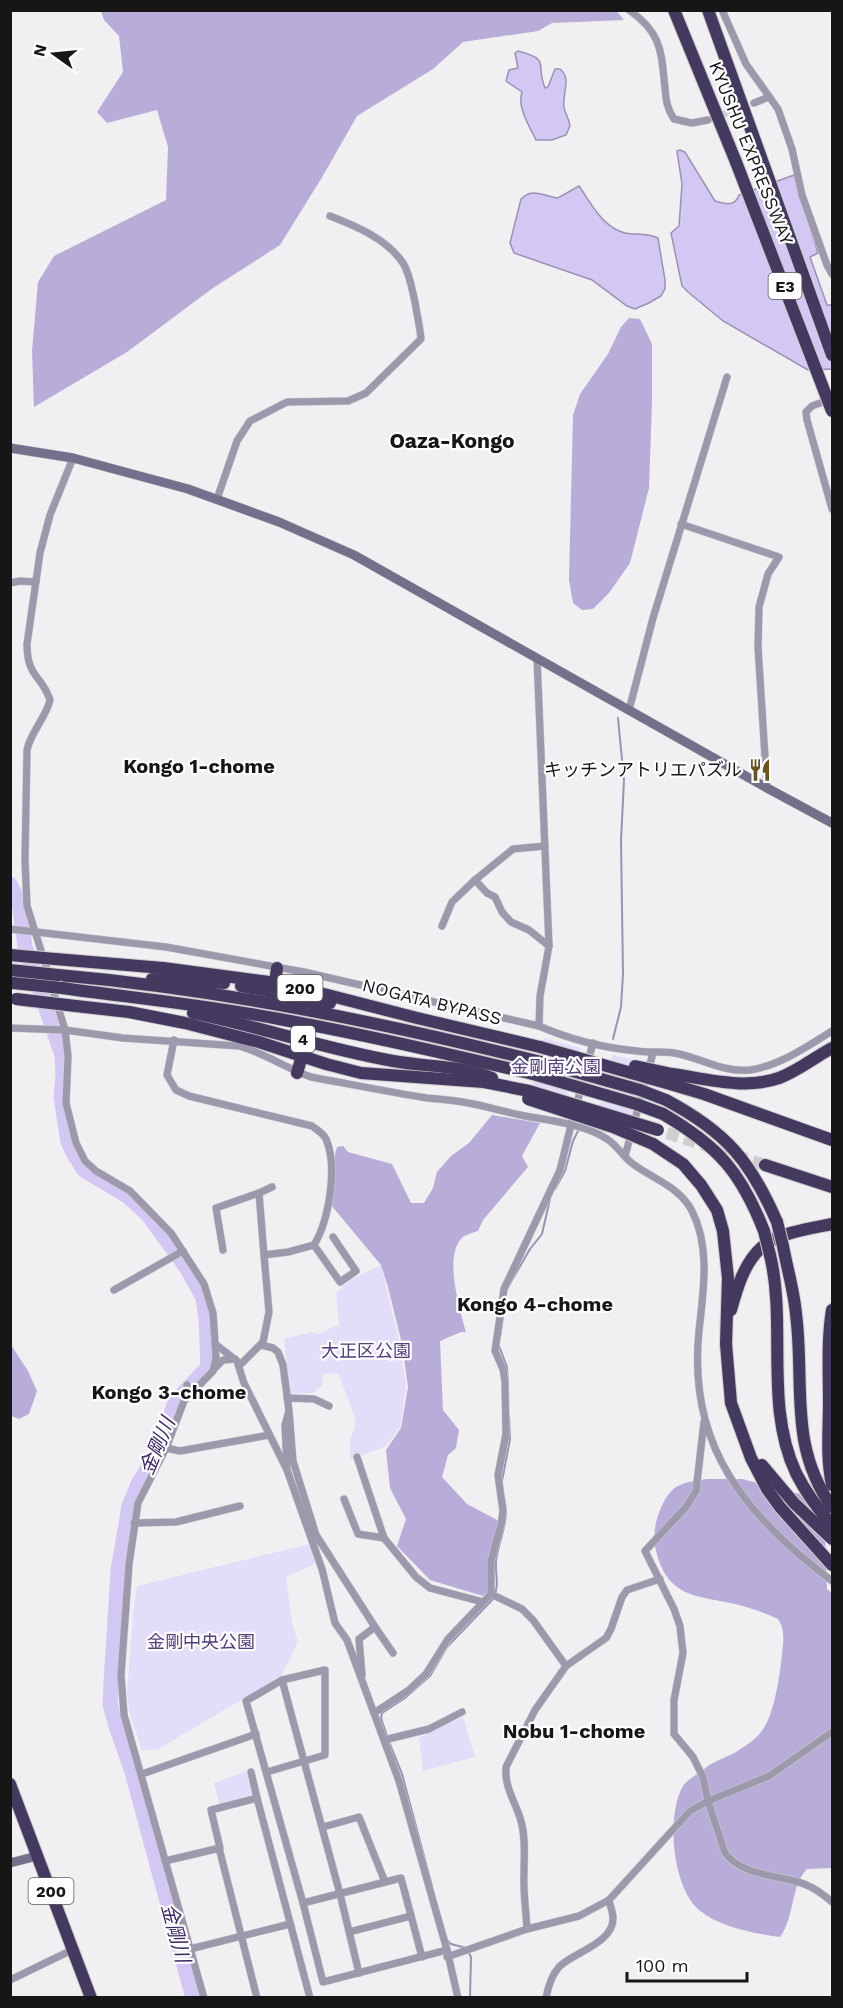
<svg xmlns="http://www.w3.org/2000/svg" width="843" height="2008" font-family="'Work Sans','Noto Sans JP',sans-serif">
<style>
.green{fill:#e4ddfa}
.forest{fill:#b8add9}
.water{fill:#d3c7f4;stroke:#9a92b2;stroke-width:1.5}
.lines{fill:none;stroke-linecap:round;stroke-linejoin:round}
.stream{stroke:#9a92b2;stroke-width:2}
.river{stroke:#d3c7f4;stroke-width:15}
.street-tunnel{stroke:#cfced1;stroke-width:7;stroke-dasharray:7 3.5;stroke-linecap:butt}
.highway-tunnel{stroke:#cfced1;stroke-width:12;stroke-dasharray:12 6;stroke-linecap:butt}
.street-casing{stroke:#cdcccf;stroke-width:8}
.secondary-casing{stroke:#cdcccf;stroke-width:10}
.highway-casing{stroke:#cdcccf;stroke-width:14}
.street{stroke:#9d99ac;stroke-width:7}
.secondary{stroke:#766f8b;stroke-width:9}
.highway{stroke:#44395e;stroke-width:12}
.highway-bridge-casing{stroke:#cdcccf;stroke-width:14;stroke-linecap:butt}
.highway-bridge{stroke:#44395e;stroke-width:12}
.labels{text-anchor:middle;stroke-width:4.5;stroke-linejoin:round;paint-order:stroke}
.shield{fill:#fdfcff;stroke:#5b5b5d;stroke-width:1.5}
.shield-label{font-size:16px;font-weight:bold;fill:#161617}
.street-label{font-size:18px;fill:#161617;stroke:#fdfcff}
.poi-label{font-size:18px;fill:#161617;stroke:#fdfcff;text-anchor:end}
.park-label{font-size:18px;fill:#53417a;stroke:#fdfcff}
.neighbourhood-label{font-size:20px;font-weight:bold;fill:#161617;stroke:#fdfcff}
.water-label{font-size:20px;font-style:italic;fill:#3b285f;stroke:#fdfcff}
.quarter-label{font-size:21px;font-weight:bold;fill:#161617;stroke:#fdfcff}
</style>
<rect width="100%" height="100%" fill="#f0eff2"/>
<g class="green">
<path d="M544,1038L580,1048L564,1107L529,1096Z"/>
<path d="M612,1055L645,1062L626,1139L608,1129L591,1124L602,1099Z"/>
<path d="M381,1265L400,1344L406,1388L400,1427L386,1446L350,1460V1438L355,1428V1417L338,1373L323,1374L322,1386L313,1393L290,1394L284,1339L311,1332L320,1334L332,1327L339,1326L336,1293L347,1282Z"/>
<path d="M310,1544L317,1563L286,1577L292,1623L298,1642L281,1676L157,1750H142L130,1715L127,1695L133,1613L137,1586Z"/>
<path d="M463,1717L475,1757L423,1771L419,1738Z"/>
<path d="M247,1771L252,1795L219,1804L214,1783Z"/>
</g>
<g class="forest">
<path d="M616,10L624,20L552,23L538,31L463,42L433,69L357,116L321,179L280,245L213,288L127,352L34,407L32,351L38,282L54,256L166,200L168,147L157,110L107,123L97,112L123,72L119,36L104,20L101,11Z"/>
<path d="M629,318L640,319L652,344V402L649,488L630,563L609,593L593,609L582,610L573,603L569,580L573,415L580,394L608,354L621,327Z"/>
<path d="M492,1115L540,1123L522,1156L528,1167L483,1220L478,1231C472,1233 464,1235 461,1239C444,1258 460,1310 466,1332H461L440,1341L443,1410L459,1430L456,1448L448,1455L442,1477L467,1504L499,1521L488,1559V1591L483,1596L430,1580L397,1546L406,1519L390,1488L386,1450L401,1428L408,1387L402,1344L388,1287L381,1265L331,1205L335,1184V1154L337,1147L343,1146L348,1152L392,1164L411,1203H424L433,1188L437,1172L451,1156L469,1143Z"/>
<path d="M11,1345L28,1371L37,1391L29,1414L19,1419L11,1416Z"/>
<path d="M707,1479H742L815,1498L825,1503L829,1508L825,1538L827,1589L832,1593V1868L807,1869C790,1887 795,1917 780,1937C753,1933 721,1928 699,1910C672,1887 666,1815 683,1786C688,1779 698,1774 704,1769C714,1761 725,1758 736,1752C745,1746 755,1740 761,1732C773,1718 779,1681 781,1663C782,1648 787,1632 778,1619C763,1612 746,1606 730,1603C696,1596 670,1596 658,1558C653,1543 653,1528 659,1513C670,1485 678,1483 707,1479Z"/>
</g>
<g class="water">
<path d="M518,51C552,60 535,64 545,88L548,87L555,69H560C572,78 562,94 564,107C565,113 569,119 570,126L566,135L552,140H536C529,125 517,108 522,92L506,81L509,70L518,68L515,53Z"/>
<path d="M680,150L685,152L715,201C725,204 735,207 739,195L794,175L818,253L810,257L827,305H832V369L808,370L723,321L688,292L682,286L671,233L679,226L682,184L677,151Z"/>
<path d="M579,186C591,203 603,228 625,233C636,235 647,233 658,238L665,280V289L661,296L649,303L635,309L627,306L592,280L514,253L510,243L521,199C532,187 544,196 558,198Z"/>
</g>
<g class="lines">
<g class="stream">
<path d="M613,1039L621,1007L623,974L621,840L624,780L618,718"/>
<path d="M555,1189L565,1171L573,1141L578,1131"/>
<path d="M508,1287L530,1249L542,1234L550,1199"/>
<path d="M500,1337L505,1302"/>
<path d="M499,1346L507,1367L508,1386"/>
<path d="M502,1481L510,1439L509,1416"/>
<path d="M387,1736L381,1718L382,1713L405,1698L430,1676L447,1647L493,1599C500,1586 495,1574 496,1561C499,1537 510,1523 504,1498"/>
<path d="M389,1742L402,1774L432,1886"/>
<path d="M447,1940L451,1944L466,1948L471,1957L470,1998"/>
</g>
<path class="river" d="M10,884L19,902L25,947L62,1055L63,1075L61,1097L68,1142L73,1153L84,1170L127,1196L148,1215L186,1267L203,1298L206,1317L208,1367L175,1402L160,1447L138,1484L129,1506L118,1571L111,1683L110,1704L115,1723L132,1772L193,1998"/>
<path class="street-tunnel" d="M714,118L746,106"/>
<path class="highway-tunnel" d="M667,1133L765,1165"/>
<g class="street-casing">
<g id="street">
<path d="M629,10C662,33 661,51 665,88C666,100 667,109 674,119L692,123L708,120"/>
<path d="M722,10L746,64L778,109L792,149L802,195L827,265L832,274"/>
<path d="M754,103L769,97"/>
<path d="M831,399L812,406L806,412L807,420L832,509"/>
<path d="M217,499L237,441L250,421L287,402L348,401L366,393L421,339C420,327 417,315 415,302C412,290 410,274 403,263C387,239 356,226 330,216"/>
<path d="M681,524L779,557L768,574L759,607L758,647L767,788"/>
<path d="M10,583L20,581L36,582"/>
<path d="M537,658L549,946L540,996L539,1026"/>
<path d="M629,710L653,618L727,377"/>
<path d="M545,846L513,849L475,880L487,893L495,897L502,912L511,922L529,930L549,946"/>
<path d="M442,926L452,902L475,880"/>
<path d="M10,929L166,947L304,972L539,1026C569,1039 605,1048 637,1051C649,1053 662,1051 674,1053C699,1057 723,1073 750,1070C779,1066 808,1046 832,1031"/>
<path d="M49,976L27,906L25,860L27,750C31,731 46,718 50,700C42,675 27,678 27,644L40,553L50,515L73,458"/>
<path d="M52,987L65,1030L68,1056L66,1103L76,1143L85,1161L96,1171L130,1191L171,1233L204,1284L213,1313L216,1358L213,1371L184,1401L166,1448L138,1503L129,1564L121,1675L124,1715L204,1998"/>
<path d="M10,1028L65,1030L123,1038L239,1046C264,1053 286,1068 311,1077C350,1084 388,1092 427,1098C439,1099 451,1100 463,1102C482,1105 501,1111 520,1115C546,1120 585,1124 607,1139C617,1145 623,1157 633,1164C653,1179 680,1187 692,1211C711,1248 703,1293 699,1331C687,1447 746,1515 832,1581"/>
<path d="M174,1040L167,1075L176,1090L189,1096L312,1126C317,1130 323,1133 326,1139C338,1167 329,1220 314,1245L288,1252L264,1255L269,1312L263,1342L239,1366"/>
<path d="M576,1107L593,1043"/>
<path d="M625,1156L653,1053"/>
<path d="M259,1193L272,1187"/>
<path d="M314,1245L340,1282L356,1271L333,1237"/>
<path d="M223,1250L216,1208L259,1193L264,1255"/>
<path d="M114,1290L183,1251"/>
<path d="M215,1344L237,1361L244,1383L287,1470L322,1569L335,1623L347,1640L399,1781L447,1950L458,1998"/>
<path d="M261,1345L273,1348L278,1352L283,1365L289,1411L285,1425L287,1467"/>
<path d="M214,1369L223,1360L235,1359"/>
<path d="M187,1385L193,1392"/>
<path d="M287,1398L314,1399L329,1406"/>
<path d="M289,1411L293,1461L316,1535L375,1627"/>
<path d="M704,1422L696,1491L686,1507L645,1551L674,1609L680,1626L683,1653L674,1700V1734L693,1757L703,1777L708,1801L725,1853C743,1877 778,1874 804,1884C815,1888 823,1894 832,1902"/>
<path d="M166,1448L180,1451L269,1435"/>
<path d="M357,1457L384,1538L416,1577L430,1588L483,1602"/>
<path d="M344,1499L358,1534L384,1538"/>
<path d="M134,1523L176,1522L240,1506"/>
<path d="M491,1594L522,1609L533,1620L566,1666L535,1710L506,1767C504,1787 516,1803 521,1821C526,1838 524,1856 524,1873C523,1891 526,1911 527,1929"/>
<path d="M566,1666L606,1638L611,1629L622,1597L627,1590L660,1579"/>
<path d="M362,1675L359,1639L375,1627L393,1653"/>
<path d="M282,1680L340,1894L359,1973"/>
<path d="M374,1713L409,1690L426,1674L448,1639L491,1594V1561L501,1525L503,1511L498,1475L506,1434L505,1382L503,1369L495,1351L504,1289L560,1170L572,1121"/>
<path d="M384,1740L429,1729L462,1712"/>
<path d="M251,1772L257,1798"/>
<path d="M267,1772L325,1755V1670L282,1680L246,1701L303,1903L323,1982L447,1950"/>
<path d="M142,1774L256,1734"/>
<path d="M323,1827L359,1817L385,1882"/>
<path d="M219,1848L257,1998"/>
<path d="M165,1861L220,1848L211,1810L257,1798L310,1998"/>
<path d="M303,1903L401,1878L422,1957"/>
<path d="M349,1932L411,1916"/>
<path d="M190,1949L290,1924"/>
<path d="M447,1957L527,1929L579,1916L609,1900L690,1811L708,1801L769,1776L832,1732"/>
<path d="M10,1980L74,1949"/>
<path d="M546,1998C548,1987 551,1976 559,1967C572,1953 614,1943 613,1918C613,1912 610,1906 609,1900"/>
</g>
</g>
<g class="secondary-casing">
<g id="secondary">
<path d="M10,448L73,458L188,489L279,522L354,555L767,788L832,823"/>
<path d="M10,1863L37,1856"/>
</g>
</g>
<g class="highway-casing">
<g id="highway">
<path d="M674,10L736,162"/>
<path d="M708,10L832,355"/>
<path d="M55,959L163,968L269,982L316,992L417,1018L540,1047"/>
<path d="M58,975C219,989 380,1022 537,1061"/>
<path d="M152,979L224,983"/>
<path d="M275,983L277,968"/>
<path d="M241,986L330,1003"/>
<path d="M62,988C134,998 207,1005 279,1019C364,1034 449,1054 533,1074"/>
<path d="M67,1005L129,1012L185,1023L259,1042L326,1064L361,1073L484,1082L529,1091"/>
<path d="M193,1013C260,1027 326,1049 393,1061C425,1067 462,1065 492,1078"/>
<path d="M297,1073L302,1056"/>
<path d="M672,1074C707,1079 745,1090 779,1078C798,1071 815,1057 832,1048"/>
<path d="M670,1084L704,1094L832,1140"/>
<path d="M666,1100C726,1132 750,1160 777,1222"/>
<path d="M663,1114C718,1146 741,1172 764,1231"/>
<path d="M653,1144L683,1164L701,1185L717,1210L723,1231L728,1278L726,1344L731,1403L751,1458L767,1489L780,1507L832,1565"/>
<path d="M765,1165L832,1187"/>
<path d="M783,1246C787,1268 794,1291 796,1314C805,1384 788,1445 832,1507"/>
<path d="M770,1255C787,1325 764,1405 796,1473C806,1493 818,1509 832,1525"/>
<path d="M731,1310C737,1288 744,1263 762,1247C777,1233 812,1228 832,1224"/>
<path d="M832,1310C827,1340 829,1371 829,1402C829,1430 826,1457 832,1485"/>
<path d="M762,1465L794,1503L832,1539"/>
<path d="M10,1784L91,1998"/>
</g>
</g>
<use href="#street" class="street"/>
<use href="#secondary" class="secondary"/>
<use href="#highway" class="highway"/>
<g class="highway-bridge-casing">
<g id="highway-bridge">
<path d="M736,162L832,411"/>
<path d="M10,955L55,959"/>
<path d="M10,970L58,975"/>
<path d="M13,983L62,988"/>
<path d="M16,999L67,1005"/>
<path d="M540,1047L670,1084"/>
<path d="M537,1061L640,1090L666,1100"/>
<path d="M635,1066L672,1074"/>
<path d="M533,1074L636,1104L663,1114"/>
<path d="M529,1091L658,1130"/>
<path d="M528,1099L613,1127L653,1144"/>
<path d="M777,1222L783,1246"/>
<path d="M764,1231L770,1255"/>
</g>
</g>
<use href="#highway-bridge" class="highway-bridge"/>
</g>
<defs>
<g id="restaurant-bare" transform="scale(1.8)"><path d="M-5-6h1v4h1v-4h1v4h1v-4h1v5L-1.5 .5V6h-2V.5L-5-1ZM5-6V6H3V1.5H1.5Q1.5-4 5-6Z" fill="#685423" stroke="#fdfcff" stroke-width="2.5" paint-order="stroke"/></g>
</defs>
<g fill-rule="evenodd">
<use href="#restaurant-bare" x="760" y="770"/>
</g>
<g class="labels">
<g class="shield">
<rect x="768.5" y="273" width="33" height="26" rx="4.5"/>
<rect x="277.5" y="975" width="45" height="26" rx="4.5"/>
<rect x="291" y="1026" width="24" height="26" rx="4.5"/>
<rect x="28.5" y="1878" width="45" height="26" rx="4.5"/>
</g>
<g class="shield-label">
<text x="785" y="292">E3</text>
<text x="300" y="994">200</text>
<text x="303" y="1045">4</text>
<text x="51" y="1897">200</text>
</g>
<g class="street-label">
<text transform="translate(751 153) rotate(68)" y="6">KYUSHU EXPRESSWAY</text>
<text transform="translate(432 1002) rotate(14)" y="6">NOGATA BYPASS</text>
</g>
<g class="poi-label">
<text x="742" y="776">キッチンアトリエパズル</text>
</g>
<g class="park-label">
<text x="556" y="1073">金剛南公園</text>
<text x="366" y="1357">大正区公園</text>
<text x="201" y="1648">金剛中央公園</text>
</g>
<g class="neighbourhood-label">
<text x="199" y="773">Kongo 1-chome</text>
<text x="535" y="1311">Kongo 4-chome</text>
<text x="169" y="1399">Kongo 3-chome</text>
<text x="574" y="1738">Nobu 1-chome</text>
</g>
<g class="water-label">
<text transform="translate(157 1446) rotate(-67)" y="7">金剛川</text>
<text transform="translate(176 1933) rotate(75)" y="7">金剛川</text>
</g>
<g class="quarter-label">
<text x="452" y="448">Oaza-Kongo</text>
</g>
</g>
<rect width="843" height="2008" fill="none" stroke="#161617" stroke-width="24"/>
<g transform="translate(54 54) rotate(285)" stroke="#fdfcff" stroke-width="4.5" paint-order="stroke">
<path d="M0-4.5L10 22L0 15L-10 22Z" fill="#161617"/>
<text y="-9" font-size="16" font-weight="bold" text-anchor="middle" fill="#161617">N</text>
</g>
<path d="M627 1972v9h120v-9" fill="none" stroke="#161617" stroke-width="3"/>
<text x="636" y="1972" font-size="18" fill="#161617" stroke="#fdfcff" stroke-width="4.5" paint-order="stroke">100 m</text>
</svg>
